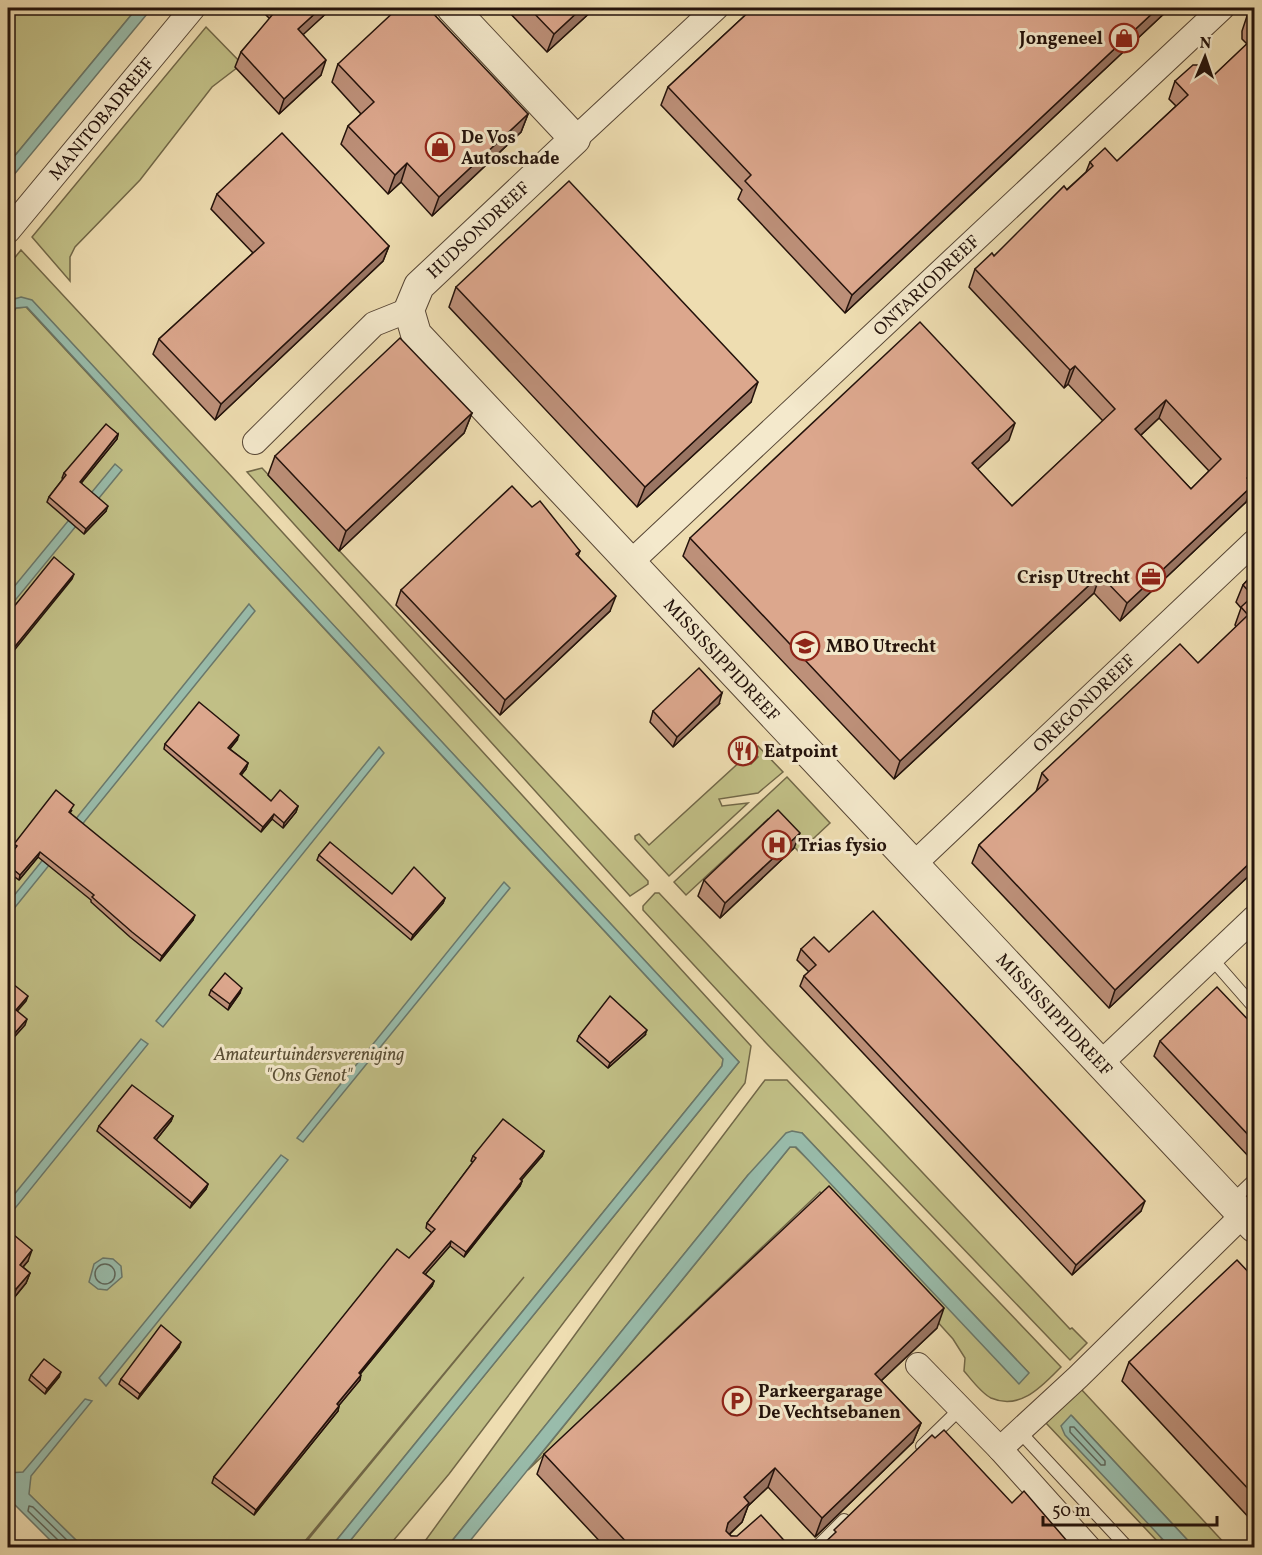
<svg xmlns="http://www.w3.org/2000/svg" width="1262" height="1555" font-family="Vollkorn,serif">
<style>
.green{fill:#c1bf86;stroke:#726848;stroke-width:1.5}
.water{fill:#99bcab;stroke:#6a786b;stroke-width:1.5}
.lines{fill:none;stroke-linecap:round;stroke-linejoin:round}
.shore{stroke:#5e675b;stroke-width:1.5}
.service-casing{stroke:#564534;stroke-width:14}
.minor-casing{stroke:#564534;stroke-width:26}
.tertiary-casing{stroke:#564534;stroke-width:32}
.service{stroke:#f4e9cc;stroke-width:12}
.minor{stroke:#f4e9cc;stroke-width:24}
.tertiary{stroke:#f4e9cc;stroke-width:30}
.wall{fill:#bd9079;stroke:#23120b;stroke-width:1.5;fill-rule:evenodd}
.shaded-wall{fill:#9a7563;stroke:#23120b;stroke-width:1.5}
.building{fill:#dca78d;stroke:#23120b;stroke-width:1.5;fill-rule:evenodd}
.labels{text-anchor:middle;stroke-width:6;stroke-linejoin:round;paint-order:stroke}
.poi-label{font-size:18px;font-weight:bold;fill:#23120b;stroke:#f4e9cc;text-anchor:start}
.street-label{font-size:18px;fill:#23120b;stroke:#f4e9cc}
.park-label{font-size:18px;font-style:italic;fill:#5a4f36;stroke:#f4e9cc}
</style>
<rect width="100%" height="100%" fill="#eeddb1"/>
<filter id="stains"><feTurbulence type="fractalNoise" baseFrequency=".00333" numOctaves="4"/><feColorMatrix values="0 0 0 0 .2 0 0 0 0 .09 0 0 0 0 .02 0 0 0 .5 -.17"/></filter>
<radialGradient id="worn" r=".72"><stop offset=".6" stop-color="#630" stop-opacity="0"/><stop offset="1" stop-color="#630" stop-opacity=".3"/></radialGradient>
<g class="green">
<path d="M8,8H137L8,164Z"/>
<path d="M206,27L242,64L212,87L140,180L75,247L70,257V281L32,237Z"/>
<path d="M21,250L232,477L751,1046L745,1083L449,1474L388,1547H345L739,1062L32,301L13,298L8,301V266Z"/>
<path d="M26,307L723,1059L722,1066L331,1547H302L524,1277L300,1547H83L8,1474V319L16,308Z"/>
<path d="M262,468L648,881V884L630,896L247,472Z"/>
<path d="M758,746L783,772L758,793L719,799L722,806L748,803L669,876L635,839V836L639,834L649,845L744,758L751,764L758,757L752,750Z"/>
<path d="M787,777L830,823L799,852L768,819L686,895L674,882Z"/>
<path d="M655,893H659L1070,1329L1072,1328L1087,1343L1070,1360L767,1044L643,910V906Z"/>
<path d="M765,1080H787L1061,1367C1043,1385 1021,1411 991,1398C981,1393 971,1379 964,1371L965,1358L953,1339L820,1192L528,1470L790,1147H795L1029,1373L802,1133L748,1175L447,1547L420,1548L638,1248Z"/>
<path d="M1081,1389L1228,1547H1194L1072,1416L1162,1539L1159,1543L1046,1423Z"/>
</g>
<g class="water">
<path d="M137,8H152L8,182V164Z"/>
<path d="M21,297L32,300L739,1062L345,1547H331L722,1066L723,1059L27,307L16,308L8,319V301Z"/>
<path d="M115,464L122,470L8,609V594Z"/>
<path d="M249,604L255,611L12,911L8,908V903Z"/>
<path d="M379,747L384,753L163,1027L156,1021Z"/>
<path d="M504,882L510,888L303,1142L297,1138Z"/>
<path d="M141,1039L148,1044L8,1217V1202Z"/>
<path d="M792,1131L802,1133L1029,1373L1019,1384L796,1147H790L465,1547H447L748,1175L786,1133Z"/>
<path d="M281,1155L288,1160L106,1386L99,1378Z"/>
<path d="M103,1258L113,1259L121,1266L122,1277L107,1290L98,1289L89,1282L94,1264Z"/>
<path d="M85,1399L92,1401L31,1476L29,1494L83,1547H57L8,1498V1473L23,1472Z"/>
<path d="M1071,1415L1194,1547H1170L1065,1435L1061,1426Z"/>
</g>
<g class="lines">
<g class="shore">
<circle cx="105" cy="1274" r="10"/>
<path d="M1070,1427H1074L1105,1461V1465H1101L1070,1432Z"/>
<path d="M61,1548L59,1541L28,1511L29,1506L33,1507L75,1548"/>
</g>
<g class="service-casing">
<g id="service">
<path d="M1212,959L1254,1007"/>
<path d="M1231,1202L1254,1180"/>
<path d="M1019,1431L1128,1548"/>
<path d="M922,1446L960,1409"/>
<path d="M816,1548L844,1520"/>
</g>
</g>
<g class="minor-casing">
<g id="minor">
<path d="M575,139L716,8"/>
<path id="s1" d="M8,231L193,8"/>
<path d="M255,442L374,324L409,310"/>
<path id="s2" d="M630,563L1222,8"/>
<path id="s3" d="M914,864L1254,542"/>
<path d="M1102,1062L1254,918"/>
<path d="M918,1365L1000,1449L1089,1548"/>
<path d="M1000,1449L1078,1377L1243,1215"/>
</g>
</g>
<g class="tertiary-casing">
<g id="tertiary">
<path id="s4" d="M452,8L575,139L419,286L409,310L416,334L1254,1227"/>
</g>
</g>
<use href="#service" class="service"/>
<use href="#minor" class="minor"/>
<use href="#tertiary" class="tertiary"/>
</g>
<g class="wall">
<path d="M266,8H332L303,34L321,75L279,114L235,67L241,52L270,19L264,13Z"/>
<path d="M505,8H595L547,52Z"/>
<path d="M753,8H1170L845,313L738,199L742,190L661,105L668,87Z"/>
<path d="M1254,8V483L1253,484L1246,502L1120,621L1094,593L894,779L683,556L690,538L1009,440L977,469L1012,506L1103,421L1068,384L1064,388L969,287L975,269L994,256L1086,172L1090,162L1117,161L1176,106L1169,99L1175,81L1212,77L1247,44L1242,39V31L1248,13ZM1159,418L1209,471L1191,489L1140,436Z"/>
<path d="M338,64L528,114L521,132L432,216L401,182L388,194L341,144L348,126L361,114L332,82Z"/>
<path d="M217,194L389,246L383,261L215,420L153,354L159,339L253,253L211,209Z"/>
<path d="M456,287L751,402L637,507L449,307Z"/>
<path d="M472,413L464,433L339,551L268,475L275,456Z"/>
<path d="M118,434L117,439L81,483L106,511L84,534L47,502L49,497L63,479L62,478L64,473Z"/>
<path d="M532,507L580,551L578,556L610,611L500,715L396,605L401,590Z"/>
<path d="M1254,573V871L1109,1008L972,863L979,845L1036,792L1042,773L1198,663L1236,627L1235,625L1241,608L1236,602L1243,585Z"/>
<path d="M719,704L673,747L650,722L653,711Z"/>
<path d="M237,740L230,749L248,763L246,769L241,775L271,801L298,806L296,812L283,828L272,819L261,832L164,749L165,744Z"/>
<path d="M72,810L70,813L193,920L160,961L130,937L91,902V900L38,857L19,880L8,872V858L14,850L12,849L14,844Z"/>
<path d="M794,848L720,918L698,896L704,880Z"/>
<path d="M319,855L392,894L445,898L443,903L411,940L317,860Z"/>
<path d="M801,949L829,952L1141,1211L1072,1275L800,986L804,976L809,972L797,960Z"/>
<path d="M211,990L240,993L228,1010L209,995Z"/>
<path d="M1254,1026V1154L1250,1158L1154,1056L1160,1041Z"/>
<path d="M645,1035L608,1068L577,1041L579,1036Z"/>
<path d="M173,1116L171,1121L156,1140L208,1184L206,1189L190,1208L97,1131L99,1126Z"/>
<path d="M544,1151L542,1156L521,1180L522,1181L520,1186L464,1257L450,1246L425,1274L434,1281L432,1286L360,1374V1380L339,1405L338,1411L254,1515L212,1483L214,1477L432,1233L426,1228L427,1223L473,1162L471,1161L473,1156Z"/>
<path d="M8,1230L28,1261L23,1267L30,1273L26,1283L13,1299L10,1297Z"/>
<path d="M1254,1278V1523L1122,1381L1129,1362Z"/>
<path d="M937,1328L881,1381L921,1423L913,1442L815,1537L768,1487L748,1506L742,1522L730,1534L731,1536L791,1548H606L537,1474L544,1454Z"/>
<path d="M179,1347L138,1399L119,1384L121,1379Z"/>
<path d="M31,1375L59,1377L45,1394L29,1380Z"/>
</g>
<g class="shaded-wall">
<path d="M321,8H332L293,44L298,29Z"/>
<path d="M582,8H595L547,52L554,34Z"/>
<path d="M1158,8H1170L845,313L852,295Z"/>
<path d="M326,60L321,75L279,114L284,99Z"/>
<path d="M528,114L521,132L432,216L439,197Z"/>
<path d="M407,163L401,182L388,194L395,175Z"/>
<path d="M389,246L383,261L215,420L221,404Z"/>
<path d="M1075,366L1068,384L1064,388L1070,370Z"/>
<path d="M758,382L751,402L637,507L645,487Z"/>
<path d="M1166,400L1159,418L1128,447L1135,429Z"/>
<path d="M472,413L464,433L339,551L346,531Z"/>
<path d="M1015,423L1009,440L965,481L972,463Z"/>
<path d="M118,434L117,439L78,487L80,482Z"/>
<path d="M1254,471V483L1241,496L1247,478Z"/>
<path d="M1253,485L1246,502L1120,621L1127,603Z"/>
<path d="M108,506L106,511L84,534L86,529Z"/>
<path d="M74,574L72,579L8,658V655Z"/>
<path d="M1100,575L1094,593L894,779L900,761Z"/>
<path d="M616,596L610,611L500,715L505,700Z"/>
<path d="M722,693L719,704L673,747L677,737Z"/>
<path d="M239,735L237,740L226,753L228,748Z"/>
<path d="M248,763L246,769L238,779L240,774Z"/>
<path d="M298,806L296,812L283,828L284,823Z"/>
<path d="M274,814L272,819L261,832L263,827Z"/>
<path d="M800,833L794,848L720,918L725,903Z"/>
<path d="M40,852L38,857L19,880L20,875Z"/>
<path d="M1254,859V871L1109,1008L1115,990Z"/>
<path d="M445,898L443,903L411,940L413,935Z"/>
<path d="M195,915L193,920L160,961L162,956Z"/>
<path d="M242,988L240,993L228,1010L230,1004Z"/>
<path d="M28,996L26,1001L14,1015L16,1010Z"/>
<path d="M27,1019L25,1025L8,1044V1041Z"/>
<path d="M647,1030L645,1035L608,1068L610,1063Z"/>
<path d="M173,1116L171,1121L153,1144L154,1138Z"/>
<path d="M1254,1147V1154L1250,1158Z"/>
<path d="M544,1151L542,1156L518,1184L520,1179Z"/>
<path d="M522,1181L520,1186L464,1257L466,1252Z"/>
<path d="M208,1184L206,1189L190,1208L192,1203Z"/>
<path d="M1145,1201L1141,1211L1072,1275L1076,1265Z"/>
<path d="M451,1241L450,1246L422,1278L423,1273Z"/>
<path d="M32,1250L28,1261L16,1275L20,1265Z"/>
<path d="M30,1273L26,1283L13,1299L16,1289Z"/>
<path d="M434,1281L432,1286L357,1378L359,1373Z"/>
<path d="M13,1287L10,1297L8,1300V1294Z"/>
<path d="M944,1308L937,1328L867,1394L875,1374Z"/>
<path d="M181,1342L179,1347L138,1399L140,1394Z"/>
<path d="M61,1372L59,1377L45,1394L47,1389Z"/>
<path d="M361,1375L360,1380L336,1409L337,1404Z"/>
<path d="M339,1406L338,1411L254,1515L256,1510Z"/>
<path d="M921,1423L913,1442L815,1537L822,1518Z"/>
<path d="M775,1468L768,1487L748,1506L742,1522L721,1542L728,1523L744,1497Z"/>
</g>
<g class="building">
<path d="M278,8H321L298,29L326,60L284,99L241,52Z"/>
<path d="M398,8H428L528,114L439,197L407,163L395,175L348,126L374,102L338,64Z"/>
<path d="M529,8H582L554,34Z"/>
<path d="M753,8H1158L852,295L745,181L751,175L668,87Z"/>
<path d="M1254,8V28L1248,22V13Z"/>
<path d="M1254,37V471L1247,478L1253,485L1127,603L1100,575L900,761L690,538L920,322L1015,423L972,463L1012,506L1115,409L1075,366L1070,370L975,269L992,253L994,256L1064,186L1067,190L1093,166L1090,162L1105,148L1117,161L1188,95L1175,81L1193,65H1201L1212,77ZM1166,400L1221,459L1191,489L1135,429Z"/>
<path d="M282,133L389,246L221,404L159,339L264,243L217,194Z"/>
<path d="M569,181L758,382L645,487L456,287Z"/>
<path d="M400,338L472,413L346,531L275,456Z"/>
<path d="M106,424L118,434L80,482L108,506L86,529L49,497L66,475L64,473Z"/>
<path d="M512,486L532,507L540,501L580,551L576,554L616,596L505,700L401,590Z"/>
<path d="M54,557L74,574L8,655V614Z"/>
<path d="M1254,573V859L1115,990L979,845L1048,780L1042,773L1180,644L1198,663L1248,615L1241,607L1253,596L1243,585Z"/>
<path d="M699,668L722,693L677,737L653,711Z"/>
<path d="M199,702L239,735L228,748L248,763L240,774L271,801L280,790L298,806L284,823L274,814L263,827L165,744Z"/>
<path d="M56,790L74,805L69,812L195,915L162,956L132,932L92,897L94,895L40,852L20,875L8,865V858L17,846L14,844Z"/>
<path d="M778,810L800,833L725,903L704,880Z"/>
<path d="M330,842L392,894L414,867L445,898L413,935L319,855Z"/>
<path d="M873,911L1145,1201L1076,1265L804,976L816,965L801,949L814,937L829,952Z"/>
<path d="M225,973L242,988L230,1004L211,990Z"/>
<path d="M8,980L28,996L16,1010L27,1019L8,1041Z"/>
<path d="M1217,987L1254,1026V1141L1160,1041Z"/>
<path d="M610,996L647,1030L610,1063L579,1036Z"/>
<path d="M132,1085L173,1116L154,1138L208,1184L192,1203L99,1126Z"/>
<path d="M503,1119L544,1151L520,1179L522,1181L466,1252L451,1241L423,1273L434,1281L359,1373L361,1375L337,1404L339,1406L256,1510L214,1477L397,1249L409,1258L435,1229L427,1223L476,1158L473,1156Z"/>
<path d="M829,1186L944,1308L875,1374L921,1423L822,1518L775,1468L744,1497L749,1503L728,1523L726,1531L731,1536H737L761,1515L791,1548H632L544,1454Z"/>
<path d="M8,1230L32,1250L20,1265L30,1273L16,1289L13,1287L8,1294Z"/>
<path d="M1237,1260L1254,1278V1495L1129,1362Z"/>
<path d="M161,1325L181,1342L140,1394L121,1379Z"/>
<path d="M44,1359L61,1372L47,1389L31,1375Z"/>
<path d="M944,1430L1012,1503L1024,1491L1073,1548H819L836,1532L834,1530L932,1435L935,1438Z"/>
</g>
<defs>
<g id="shop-ring" transform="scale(1.5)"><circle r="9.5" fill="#f4e9cc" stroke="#8f2418" stroke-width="1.5"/><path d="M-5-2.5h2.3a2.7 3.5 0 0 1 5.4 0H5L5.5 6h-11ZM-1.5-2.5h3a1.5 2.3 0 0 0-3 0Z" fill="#8f2418"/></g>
<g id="office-ring" transform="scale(1.5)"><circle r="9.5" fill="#f4e9cc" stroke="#8f2418" stroke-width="1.5"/><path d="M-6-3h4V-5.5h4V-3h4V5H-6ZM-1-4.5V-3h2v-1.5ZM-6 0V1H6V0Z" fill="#8f2418"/></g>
<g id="university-ring" transform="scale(1.5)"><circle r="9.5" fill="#f4e9cc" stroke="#8f2418" stroke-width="1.5"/><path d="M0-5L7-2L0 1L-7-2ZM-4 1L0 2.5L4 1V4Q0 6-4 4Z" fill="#8f2418"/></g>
<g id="restaurant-ring" transform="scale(1.5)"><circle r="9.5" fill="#f4e9cc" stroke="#8f2418" stroke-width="1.5"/><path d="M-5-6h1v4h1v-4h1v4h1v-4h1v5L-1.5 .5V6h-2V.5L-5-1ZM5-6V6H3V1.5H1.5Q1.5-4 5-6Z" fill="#8f2418"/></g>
<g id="hospital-ring" transform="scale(1.5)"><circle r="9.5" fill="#f4e9cc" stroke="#8f2418" stroke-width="1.5"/><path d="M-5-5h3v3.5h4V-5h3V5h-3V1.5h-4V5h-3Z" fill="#8f2418"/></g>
<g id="parking-ring" transform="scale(1.5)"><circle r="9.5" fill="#f4e9cc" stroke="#8f2418" stroke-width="1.5"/><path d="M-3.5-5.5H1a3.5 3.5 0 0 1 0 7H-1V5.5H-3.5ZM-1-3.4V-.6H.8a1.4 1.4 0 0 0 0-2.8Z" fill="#8f2418"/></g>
</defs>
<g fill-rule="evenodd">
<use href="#shop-ring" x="1124" y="38"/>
<use href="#shop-ring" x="440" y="147"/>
<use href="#office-ring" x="1151" y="577"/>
<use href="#university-ring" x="805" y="646"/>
<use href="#restaurant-ring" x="743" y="751"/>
<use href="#hospital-ring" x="777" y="845"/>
<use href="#parking-ring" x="737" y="1401"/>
</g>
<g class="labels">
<g class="poi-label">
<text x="1103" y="44" text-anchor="end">Jongeneel</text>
<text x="461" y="143">De Vos<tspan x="461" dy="21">Autoschade</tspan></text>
<text x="1130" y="583" text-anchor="end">Crisp Utrecht</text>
<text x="826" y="652">MBO Utrecht</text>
<text x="764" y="757">Eatpoint</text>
<text x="798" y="851">Trias fysio</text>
<text x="758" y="1397">Parkeergarage<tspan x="758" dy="21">De Vechtsebanen</tspan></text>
</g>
<g class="street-label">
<text dy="6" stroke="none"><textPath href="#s1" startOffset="146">MANITOBADREEF</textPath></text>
<text transform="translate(478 230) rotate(-43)" y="6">HUDSONDREEF</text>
<text dy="6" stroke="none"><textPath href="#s2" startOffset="406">ONTARIODREEF</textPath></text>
<text dy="6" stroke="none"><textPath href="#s4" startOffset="892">MISSISSIPPIDREEF</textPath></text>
<text dy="6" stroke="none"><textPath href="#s3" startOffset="234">OREGONDREEF</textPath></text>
<text dy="6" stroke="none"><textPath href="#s4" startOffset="1378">MISSISSIPPIDREEF</textPath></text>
</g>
<g class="park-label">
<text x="309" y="1060">Amateurtuindersvereniging<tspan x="309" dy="21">"Ons Genot"</tspan></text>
</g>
</g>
<rect width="1262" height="1555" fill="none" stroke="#eeddb1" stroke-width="30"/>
<rect x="9" y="9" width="1244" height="1537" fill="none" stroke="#23120b" stroke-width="3"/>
<rect x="15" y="15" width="1232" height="1525" fill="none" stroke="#23120b" stroke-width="1.5"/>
<g transform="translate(1205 57) rotate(2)" stroke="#f4e9cc" stroke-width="4.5" paint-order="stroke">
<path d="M0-4.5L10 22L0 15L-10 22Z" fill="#23120b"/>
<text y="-9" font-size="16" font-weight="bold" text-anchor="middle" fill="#23120b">N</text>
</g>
<path d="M1043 1516v9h174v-9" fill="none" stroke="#23120b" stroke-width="3"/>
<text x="1052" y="1516" font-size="18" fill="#23120b" stroke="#f4e9cc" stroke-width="4.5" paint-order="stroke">50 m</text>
<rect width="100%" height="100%" filter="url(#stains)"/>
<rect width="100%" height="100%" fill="url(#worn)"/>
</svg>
